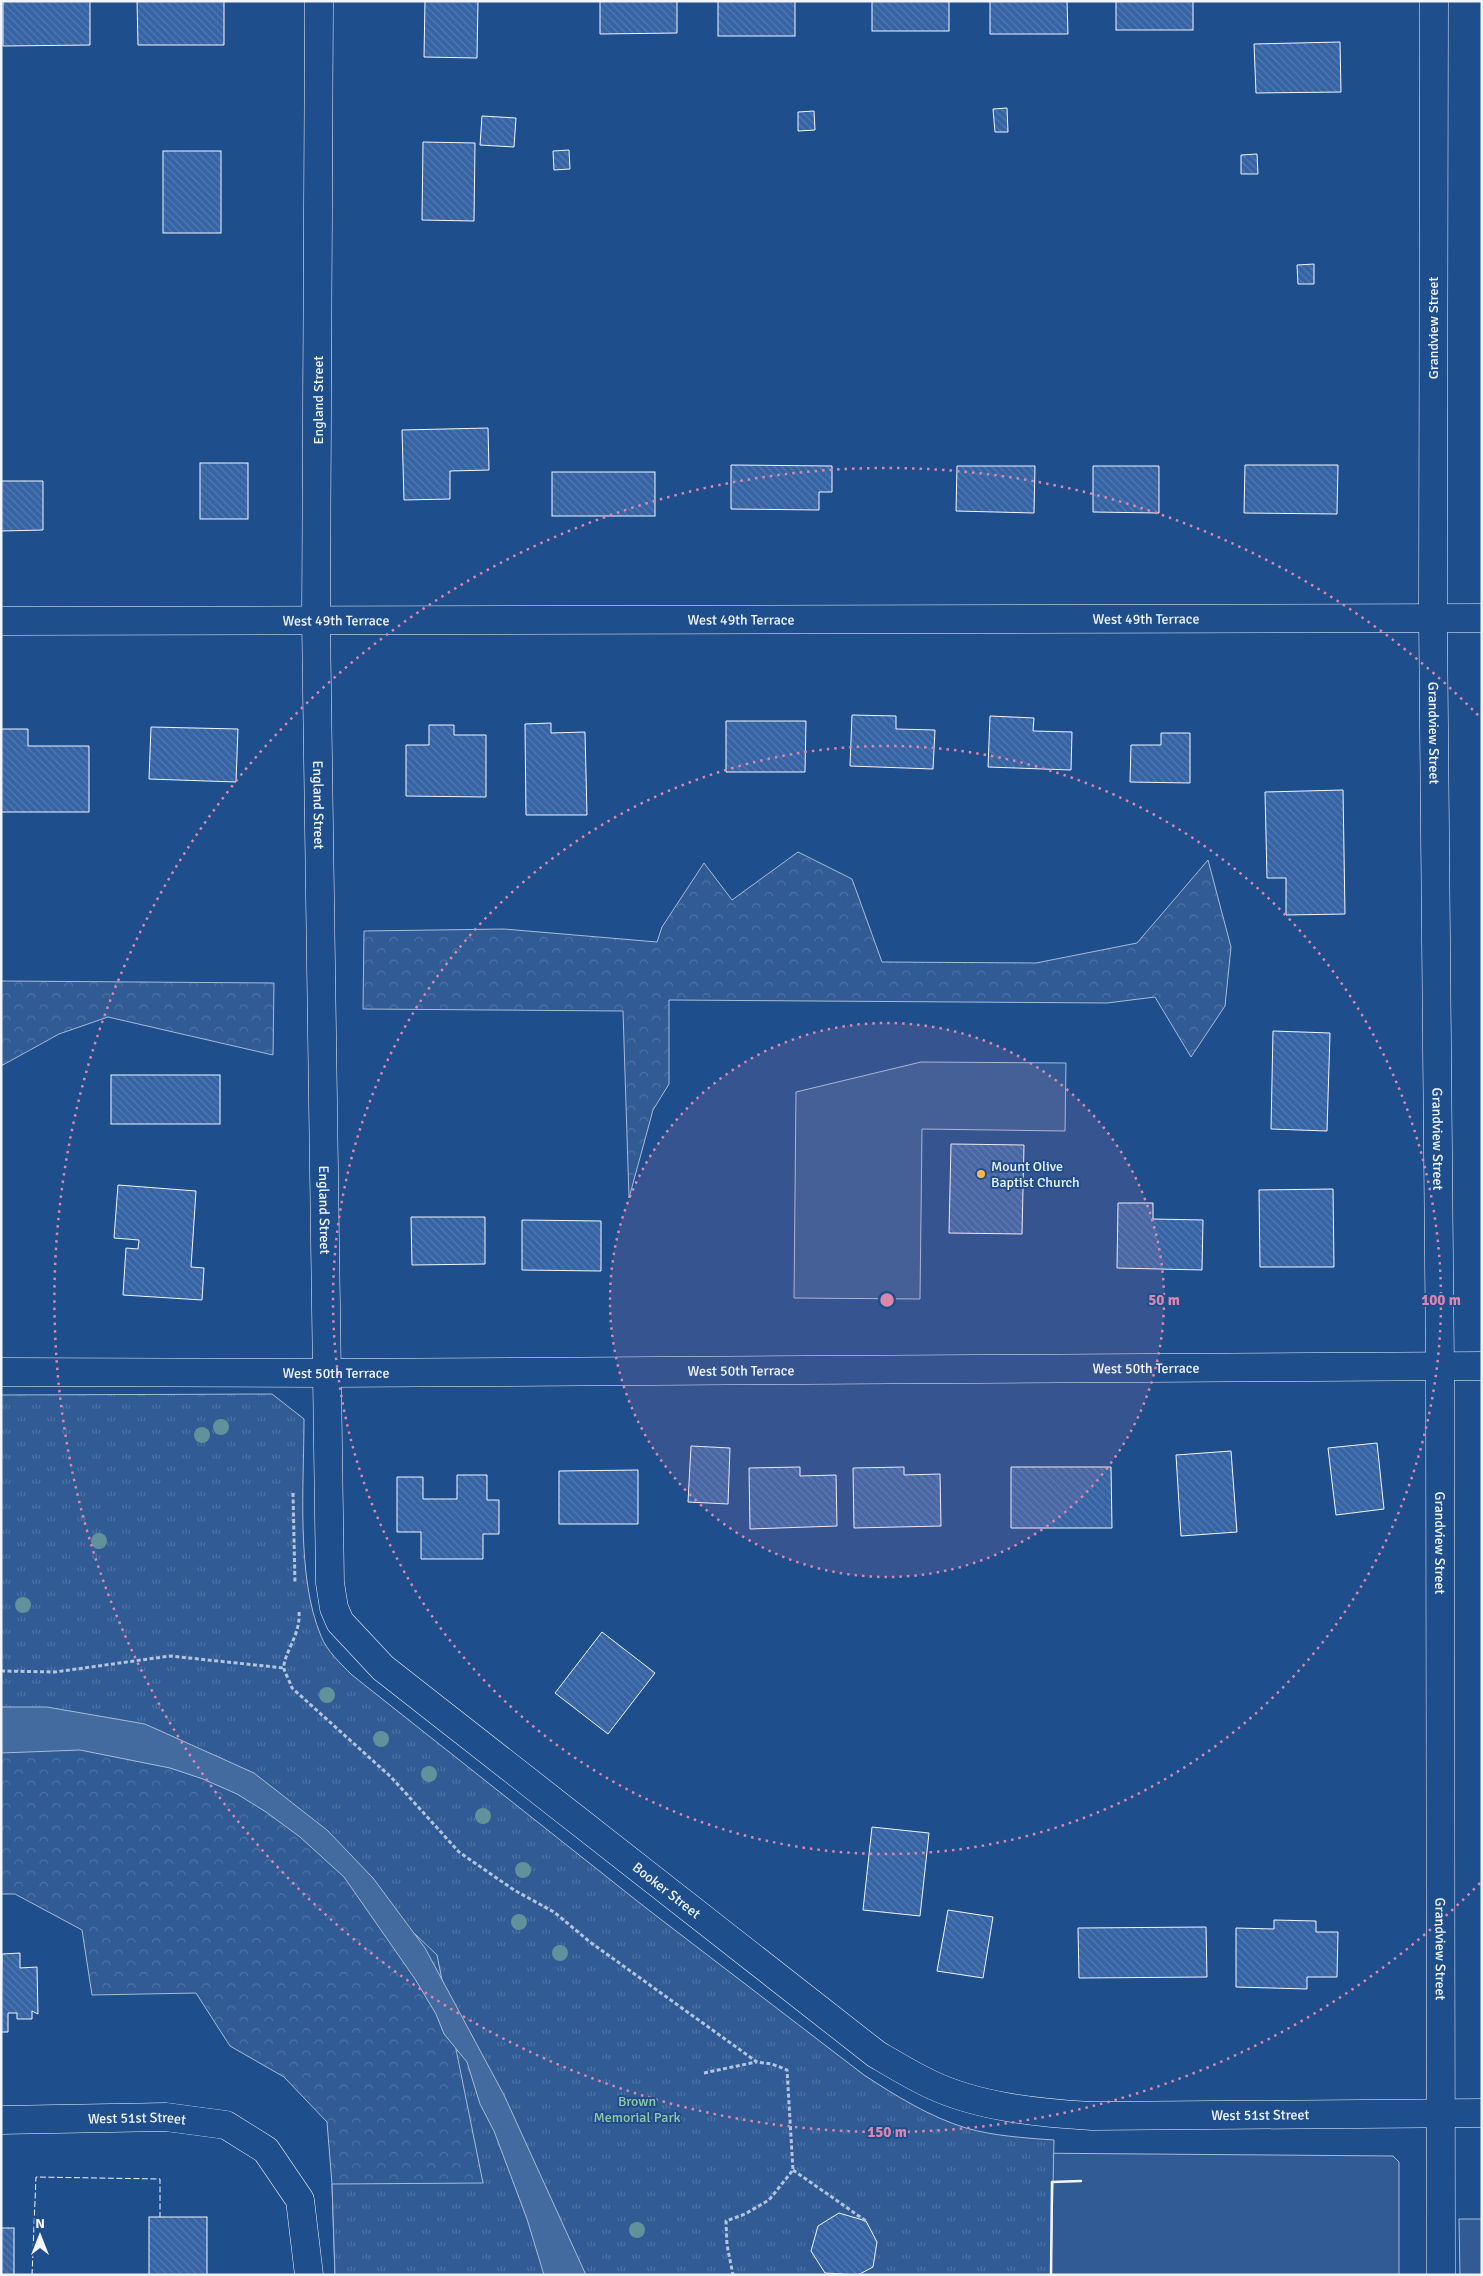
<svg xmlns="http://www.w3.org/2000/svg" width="1483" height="2276" font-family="Signika,sans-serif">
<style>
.built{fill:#305b95;stroke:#a8bbd7}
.forest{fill:url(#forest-crowns);stroke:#a8bbd7}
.park{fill:url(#park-tufts);stroke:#a8bbd7}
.water{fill:#446ba0;stroke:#a8bbd7}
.building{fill:url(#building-back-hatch);stroke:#f2f6ff}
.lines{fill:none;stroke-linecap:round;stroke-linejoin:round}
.minor-casing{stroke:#f2f6ff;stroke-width:29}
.path{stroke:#b3c4dc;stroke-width:3;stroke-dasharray:4 2.5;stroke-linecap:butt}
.minor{stroke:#1f4e8c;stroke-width:28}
.fence{stroke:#f2f6ff;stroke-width:1;stroke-dasharray:6 2.5;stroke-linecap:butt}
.wall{stroke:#f2f6ff;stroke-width:2.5}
.tree{fill:#61919a}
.ring{fill:none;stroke:#da87ad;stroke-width:2.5;stroke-dasharray:2.5 5}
.poi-dot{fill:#ffb74d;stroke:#1f4e8c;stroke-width:2}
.labels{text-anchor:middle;stroke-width:4;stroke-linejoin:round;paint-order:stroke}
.street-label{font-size:14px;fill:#f2f6ff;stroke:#1f4e8c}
.poi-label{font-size:14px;fill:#f2f6ff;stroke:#1f4e8c;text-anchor:start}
.park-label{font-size:14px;fill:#97c8a6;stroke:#1f4e8c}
.centre{fill:#da87ad;stroke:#1f4e8c;stroke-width:2.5}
.ring-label{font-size:15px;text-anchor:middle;font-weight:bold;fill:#da87ad;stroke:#1f4e8c;stroke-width:4;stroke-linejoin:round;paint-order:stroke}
</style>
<defs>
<pattern id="forest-crowns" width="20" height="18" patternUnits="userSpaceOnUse" patternTransform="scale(1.25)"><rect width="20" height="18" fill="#305b95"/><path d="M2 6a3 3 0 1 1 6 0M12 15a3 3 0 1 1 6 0" fill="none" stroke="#4e73a5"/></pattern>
<pattern id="park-tufts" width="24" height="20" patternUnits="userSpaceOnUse" patternTransform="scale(1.25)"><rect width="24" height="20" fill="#305b95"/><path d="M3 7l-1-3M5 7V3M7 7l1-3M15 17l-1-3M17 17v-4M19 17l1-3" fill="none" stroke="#4e73a5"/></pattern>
<pattern id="building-back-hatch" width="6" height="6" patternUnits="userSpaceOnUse" patternTransform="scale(1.25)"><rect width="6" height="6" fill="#3563a3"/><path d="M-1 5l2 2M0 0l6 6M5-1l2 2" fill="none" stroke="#537ab1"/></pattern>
</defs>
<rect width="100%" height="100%" fill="#1f4e8c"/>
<g class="built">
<path d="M921,1062L1066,1063L1065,1131L922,1129L920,1299L794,1298L796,1092Z"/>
<path d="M878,2104L1023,2153L1393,2156L1399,2162V2275H866Z"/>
<path d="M1459,2219H1482V2275H1460Z"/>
</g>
<g class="forest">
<path d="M798,852L852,879L882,962L1036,963L1137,943L1208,860L1231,947L1225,1006L1191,1057L1155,997L1107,1003L669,1000V1084L653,1110L629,1198L623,1011L363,1009L364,931L504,929L657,942L662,927L704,863L732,900Z"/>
<path d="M1,981L274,983L273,1055L108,1017L59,1034L1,1066Z"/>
<path d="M1,1713L241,1768L434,1948L502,2073L593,2275H335L332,2184L327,2122L284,2077L230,2046L196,1993L92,1995L82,1930L15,1894H1Z"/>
</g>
<path class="park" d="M272,1394L304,1419C304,1484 296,1577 321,1636C327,1651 340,1663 352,1675L646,1908L864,2075C896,2096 930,2117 966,2128C994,2136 1025,2138 1054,2140L1051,2275H335L332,2184L483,2183L437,1955L241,1768L1,1714V1395Z"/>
<path class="water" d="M1,1707H47L145,1724L254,1773L327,1830L373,1878L425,1948L504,2095L586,2275H544L527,2219L494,2131L480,2104L467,2062L444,2034L436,2014L415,1979L344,1877L300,1837L266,1812L237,1794L203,1779L170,1768L80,1750L1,1753Z"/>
<g class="building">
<path d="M3,1H90V45L3,46Z"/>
<path d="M137,1H224V45H138Z"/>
<path d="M425,1H478L477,58L424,57Z"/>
<path d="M600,1H677V33L600,34Z"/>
<rect x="718" y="1" width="77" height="35"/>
<rect x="872" y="1" width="77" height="30"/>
<path d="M990,1H1067L1068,34H990Z"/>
<rect x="1116" y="1" width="77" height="29"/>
<path d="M1340,42L1341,92L1256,93L1254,44Z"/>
<path d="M1007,108L1008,132H995L993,109Z"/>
<path d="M814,111L815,130L798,131V112Z"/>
<path d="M482,116L516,118L514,147L480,145Z"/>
<path d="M423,142L475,143L474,221L422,220Z"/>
<path d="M569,150L570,169L554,170L553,151Z"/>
<rect x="163" y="151" width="58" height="82"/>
<path d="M1257,154L1258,174H1241V155Z"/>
<path d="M1314,264V284H1298L1297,265Z"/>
<path d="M488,428L489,470L450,471V499L404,500L402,430Z"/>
<rect x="200" y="463" width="48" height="56"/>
<path d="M731,465L832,466V492H819V510L731,509Z"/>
<path d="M1245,465H1338L1337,514L1244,513Z"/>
<path d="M957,466H1035L1034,513L956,511Z"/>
<path d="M1093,466H1159V513L1093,512Z"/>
<rect x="552" y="472" width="103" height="44"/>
<path d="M1,481H43V530L1,531Z"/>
<path d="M852,715L896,716V729L935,730L933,769L850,766Z"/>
<path d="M990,716L1034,718L1033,731L1072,732L1071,770L988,767Z"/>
<path d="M726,721H806L805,772H726Z"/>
<path d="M551,723V733L585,732L587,815H526L525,724Z"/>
<path d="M429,725H454V735H486V797L406,796V745H429Z"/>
<path d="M151,727L238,729L236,782L149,779Z"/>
<path d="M1,729H28V746H89V812H1Z"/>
<path d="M1161,733H1190V783L1130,782L1131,745H1161Z"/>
<path d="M1343,790L1345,914L1286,915V878H1267L1265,792Z"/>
<path d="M1273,1031L1330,1033L1327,1131L1271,1129Z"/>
<rect x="111" y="1075" width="109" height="49"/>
<path d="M951,1144L1024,1145L1022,1234L949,1233Z"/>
<path d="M118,1185L196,1191L191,1267L204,1268L202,1300L123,1295L126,1248L138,1249L139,1240L114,1238Z"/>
<path d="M1333,1189L1334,1267H1260L1259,1190Z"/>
<path d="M1118,1203H1153V1219L1203,1220L1202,1270L1117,1268Z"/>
<path d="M411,1217H485V1264L412,1265Z"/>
<path d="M522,1220L601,1221V1271L522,1270Z"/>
<path d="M1377,1443L1384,1509L1336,1515L1328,1448Z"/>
<path d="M691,1446L730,1448L728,1504L688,1502Z"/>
<path d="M1231,1451L1237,1532L1181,1536L1176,1455Z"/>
<path d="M800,1467V1476L836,1475L837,1526L750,1529L749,1468Z"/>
<path d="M904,1467V1475L940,1474L941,1526L854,1528L853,1468Z"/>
<path d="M1011,1467H1111L1112,1528H1011Z"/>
<path d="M638,1470V1524H559V1471Z"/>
<path d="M457,1475H487V1500H499V1534H483V1559H421V1532H397V1477H423V1499H457Z"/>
<path d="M602,1632L655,1673L608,1734L555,1693Z"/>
<path d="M872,1827L929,1833L920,1916L863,1910Z"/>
<path d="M948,1910L993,1917L983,1978L937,1971Z"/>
<path d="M1274,1920L1316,1921V1932H1338L1337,1977H1307V1989L1236,1987V1928L1274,1929Z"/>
<path d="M1206,1927L1207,1977L1079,1978L1078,1928Z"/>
<path d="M20,1953V1968L37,1967L38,2014L32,2011V2019H17V2013H8V2032H1L2,1954Z"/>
<path d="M839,2213L866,2221L877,2242L873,2267L858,2275L825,2273L811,2251L818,2226Z"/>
<rect x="149" y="2217" width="58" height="58"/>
<rect x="1" y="2228" width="13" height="47"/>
</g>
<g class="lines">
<g class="minor-casing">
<g id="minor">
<path id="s1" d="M319,1L316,621L330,1583L334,1608L340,1622L383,1668L876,2054C893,2064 911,2075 930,2084C978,2107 1039,2113 1092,2116L1482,2113"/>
<path id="s2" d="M1434,1L1433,619L1440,1367L1441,2275"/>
<path id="s3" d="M1,621L1482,618"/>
<path id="s4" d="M1,1372L327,1373L1482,1366"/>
<path id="s5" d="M1,2120L166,2117L226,2125L266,2150L300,2200L309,2275"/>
</g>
</g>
<g class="path">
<path d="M293,1493L295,1584"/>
<path d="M299,1612C301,1635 282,1656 284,1669C286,1675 290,1682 292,1688L391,1777L459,1852L514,1890L554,1912L590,1942L757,2062L772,2064L787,2070L793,2170L769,2200L745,2214L726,2221L727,2245L733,2275"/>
<path d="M1,1671L55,1672L170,1656L284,1668"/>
<path d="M704,2073L756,2062"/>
<path d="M793,2170L866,2221"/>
</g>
<use href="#minor" class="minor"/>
<path class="fence" d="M32,2275L36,2177L160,2179V2217"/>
<path class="wall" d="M1051,2275L1052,2182L1081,2181"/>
</g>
<g class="tree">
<circle cx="221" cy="1427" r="8"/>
<circle cx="202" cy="1435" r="8"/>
<circle cx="99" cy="1541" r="8"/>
<circle cx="23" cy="1605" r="8"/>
<circle cx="327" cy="1695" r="8"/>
<circle cx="381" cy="1739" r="8"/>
<circle cx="429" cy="1774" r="8"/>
<circle cx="483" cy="1816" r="8"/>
<circle cx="523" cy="1870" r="8"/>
<circle cx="519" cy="1922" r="8"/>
<circle cx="560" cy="1953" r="8"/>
<circle cx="637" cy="2230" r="8"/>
</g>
<circle cx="887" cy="1300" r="277" fill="#da87ad" fill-opacity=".12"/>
<g class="ring">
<circle cx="887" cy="1300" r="277"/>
<circle cx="887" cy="1300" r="554"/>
<path d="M1480 1883A832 832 0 1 1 1480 717"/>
</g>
<circle class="poi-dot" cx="981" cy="1174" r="5"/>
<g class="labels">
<g class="street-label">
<text transform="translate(1433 328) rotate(-90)" y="5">Grandview Street</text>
<text transform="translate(318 400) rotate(-90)" y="5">England Street</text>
<text dy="5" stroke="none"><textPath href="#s3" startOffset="740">West 49th Terrace</textPath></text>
<text dy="5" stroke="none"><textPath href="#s3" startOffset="1145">West 49th Terrace</textPath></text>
<text dy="5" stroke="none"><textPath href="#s3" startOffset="335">West 49th Terrace</textPath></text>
<text dy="5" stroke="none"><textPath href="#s2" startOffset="732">Grandview Street</textPath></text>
<text dy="5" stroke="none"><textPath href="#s1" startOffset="804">England Street</textPath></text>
<text dy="5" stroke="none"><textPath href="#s2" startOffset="1138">Grandview Street</textPath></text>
<text dy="5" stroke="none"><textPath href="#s1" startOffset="1209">England Street</textPath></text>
<text dy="5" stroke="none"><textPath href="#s4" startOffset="1145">West 50th Terrace</textPath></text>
<text dy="5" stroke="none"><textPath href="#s4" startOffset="740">West 50th Terrace</textPath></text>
<text dy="5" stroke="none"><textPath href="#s4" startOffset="335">West 50th Terrace</textPath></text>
<text dy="5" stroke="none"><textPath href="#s2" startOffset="1542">Grandview Street</textPath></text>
<text dy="5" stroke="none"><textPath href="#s1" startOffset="2046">Booker Street</textPath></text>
<text dy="5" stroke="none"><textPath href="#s2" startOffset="1948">Grandview Street</textPath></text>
<text dy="5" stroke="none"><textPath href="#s1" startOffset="2708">West 51st Street</textPath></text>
<text dy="5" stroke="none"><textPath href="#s5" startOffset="136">West 51st Street</textPath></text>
</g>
<g class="poi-label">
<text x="991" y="1171">Mount Olive<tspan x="991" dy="16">Baptist Church</tspan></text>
</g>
<g class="park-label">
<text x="637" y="2106">Brown<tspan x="637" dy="16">Memorial Park</tspan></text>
</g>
</g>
<circle cx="887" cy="1300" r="8" class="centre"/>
<g class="ring-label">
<text x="1164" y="1305">50 m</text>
<text x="1441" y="1305">100 m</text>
<text x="887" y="2137">150 m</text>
</g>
<rect width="1483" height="2276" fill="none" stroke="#f2f6ff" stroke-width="5"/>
<g transform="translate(40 2236)" stroke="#1f4e8c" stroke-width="4" paint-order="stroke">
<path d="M0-4L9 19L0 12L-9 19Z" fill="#f2f6ff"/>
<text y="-8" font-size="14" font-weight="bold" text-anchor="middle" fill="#f2f6ff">N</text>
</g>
</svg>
